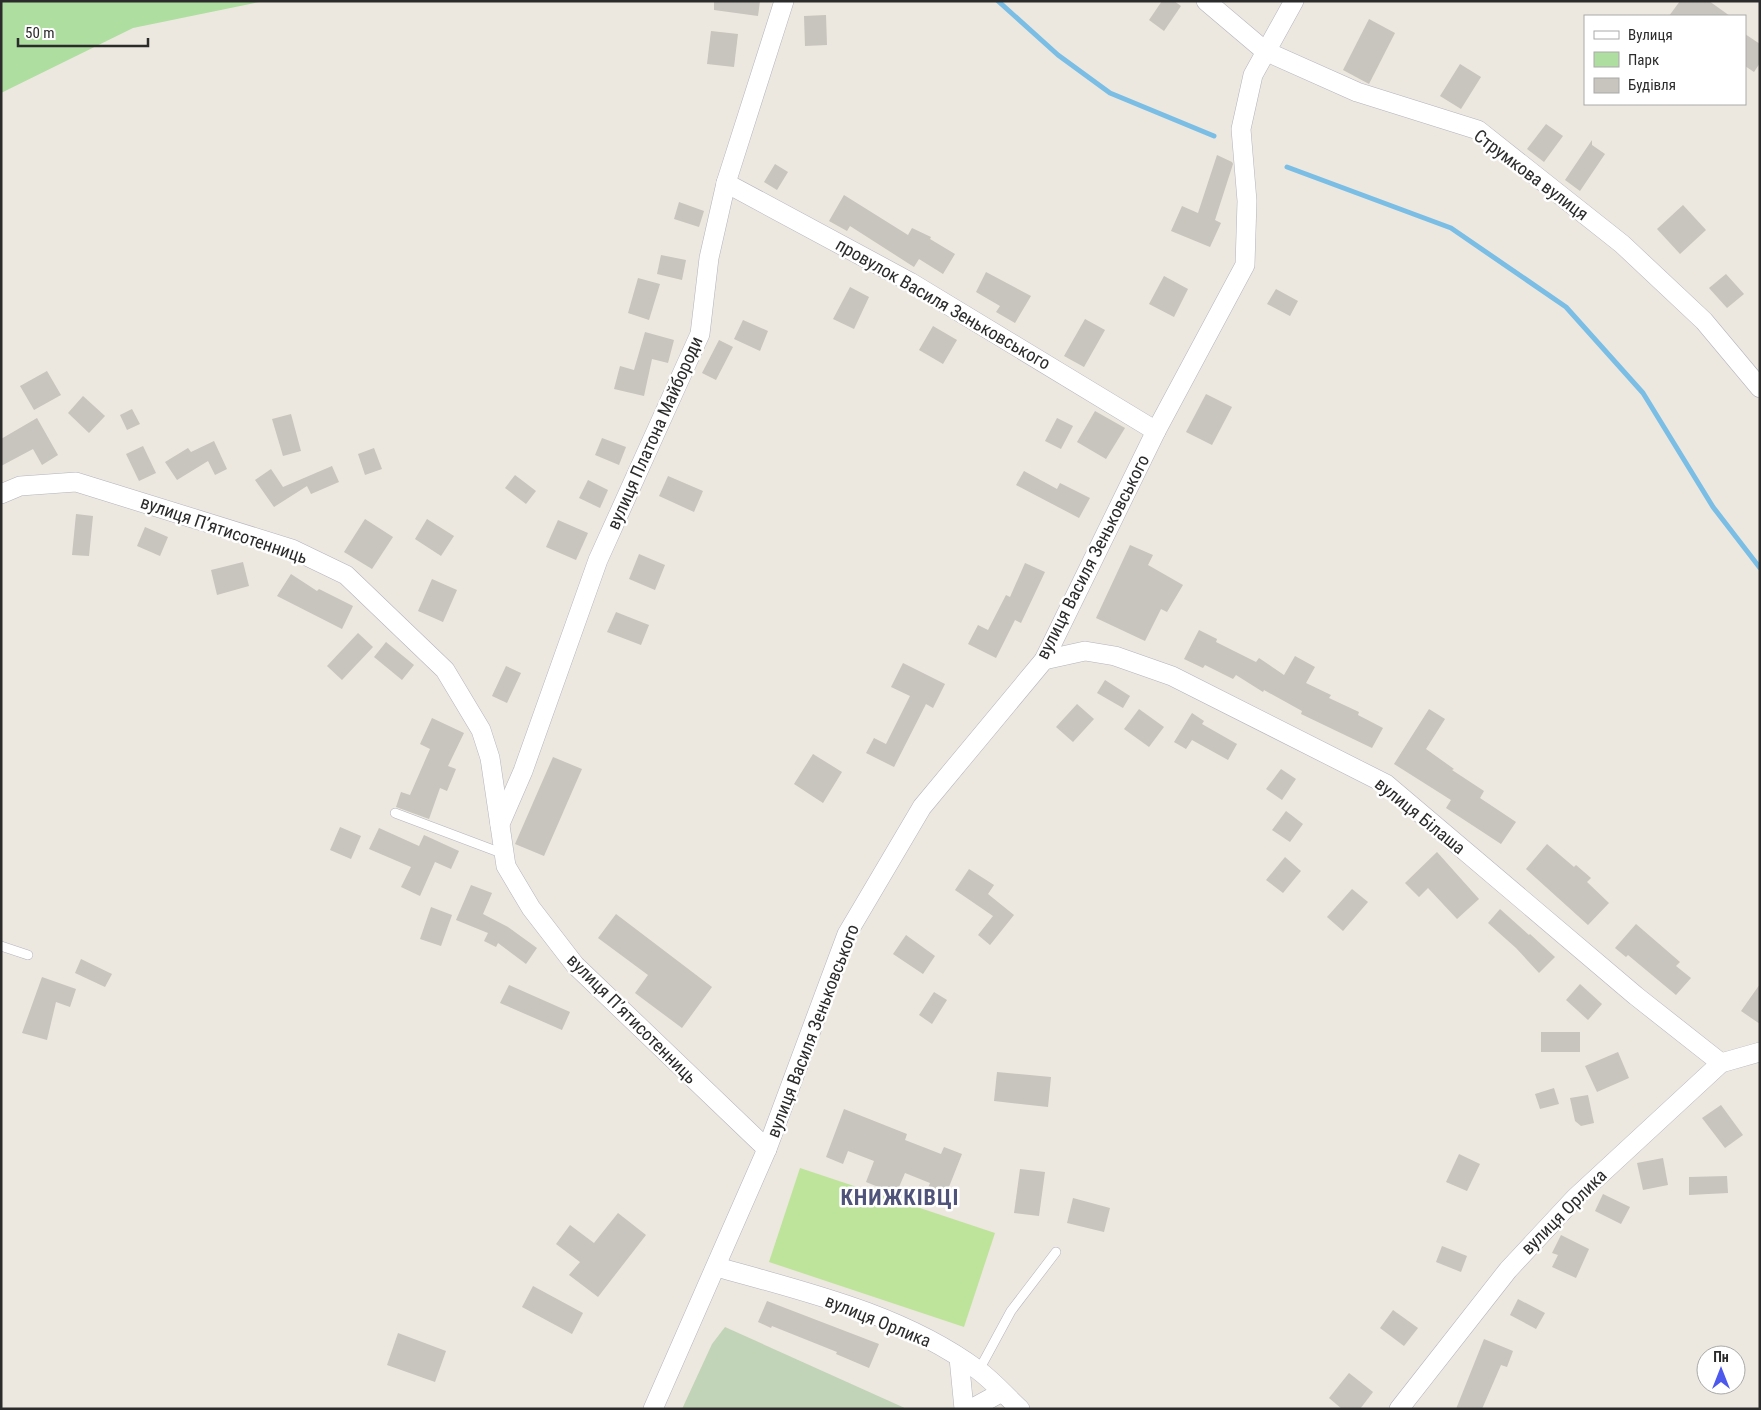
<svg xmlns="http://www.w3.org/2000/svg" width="1761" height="1410" font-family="'Roboto Condensed',sans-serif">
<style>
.green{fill:#aedea0}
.cemetery{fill:#c2d4b7}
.pitch{fill:#bee49c}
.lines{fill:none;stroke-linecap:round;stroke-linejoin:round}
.stream{stroke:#7abee6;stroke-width:5}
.building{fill:#c8c4be}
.service-casing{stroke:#b2b3be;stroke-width:10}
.minor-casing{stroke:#b2b3be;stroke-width:20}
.service{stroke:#fff;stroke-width:9}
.minor{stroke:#fff;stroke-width:19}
.labels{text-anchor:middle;stroke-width:5;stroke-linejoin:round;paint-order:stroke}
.street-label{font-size:18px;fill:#2b2b2b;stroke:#fff}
.district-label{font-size:22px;font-weight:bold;letter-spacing:1px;fill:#4f5279;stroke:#fff}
</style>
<rect width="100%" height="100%" fill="#ece8df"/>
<path class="green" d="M1,1H264L133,28L1,93Z"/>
<path class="cemetery" d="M725,1327L907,1409H682L712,1344Z"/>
<path class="pitch" d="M800,1168L995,1233L964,1327L769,1262Z"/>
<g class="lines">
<g class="stream">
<path d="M998,1L1058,55L1110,93L1214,136"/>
<path d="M1287,167L1451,228L1566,307L1643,393L1713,507L1760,568"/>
</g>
</g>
<g class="building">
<path d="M714,1H760L758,16L714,10Z"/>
<path d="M1162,1H1174L1181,6L1164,31L1149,20Z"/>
<path d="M1680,1H1709L1730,16H1669Z"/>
<path d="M826,15L827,45L805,46L804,16Z"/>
<path d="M1369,19L1395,33L1369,84L1343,70Z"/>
<path d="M711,31L738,34L734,67L707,64Z"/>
<path d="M1745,34L1760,44V63L1754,72L1745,66Z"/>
<path d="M1460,64L1481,77L1461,109L1440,96Z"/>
<path d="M1546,124L1563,136L1544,162L1527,149Z"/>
<path d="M1592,140V145L1605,154L1580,191L1565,180Z"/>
<path d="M1217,155L1232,162L1233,164L1215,220L1221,223L1210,247L1171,231L1182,206L1198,213Z"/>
<path d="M775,164L788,172L777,190L764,182Z"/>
<path d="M844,195L908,235L912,228L931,237L930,239L955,254L943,274L919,259L914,267L850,226L847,231L829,221Z"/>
<path d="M679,202L704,211L699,227L674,219Z"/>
<path d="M1683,205L1706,230L1680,254L1657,229Z"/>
<path d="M661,255L686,260L682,280L657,274Z"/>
<path d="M986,272L1031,296L1015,323L996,312L1000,306L976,292Z"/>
<path d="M1726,274L1744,294L1727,308L1709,288Z"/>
<path d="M1164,276L1188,289L1174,317L1149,304Z"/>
<path d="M638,278L660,284L649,320L628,313Z"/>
<path d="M850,287L869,297L854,329L833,319Z"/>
<path d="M1276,289L1298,301L1290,316L1267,304Z"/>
<path d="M1085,319L1105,330L1084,367L1064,356Z"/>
<path d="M743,320L768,331L760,351L734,339Z"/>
<path d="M933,326L957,340L943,364L919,350Z"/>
<path d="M645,332L674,340L668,363L652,359L644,396L614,389L620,366L634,370Z"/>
<path d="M719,340L733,347L716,380L702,373Z"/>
<path d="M47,371L61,395L34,410L20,386Z"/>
<path d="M1206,394L1232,407L1212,445L1186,432Z"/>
<path d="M83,396L105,416L89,433L68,413Z"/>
<path d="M132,409L140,424L127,430L120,415Z"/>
<path d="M1095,411L1125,428L1106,459L1077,442Z"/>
<path d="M291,414L301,451L283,456L272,419Z"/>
<path d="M37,418L58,455L42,465L33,449L1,466V439Z"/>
<path d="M1057,418L1073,426L1061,449L1045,441Z"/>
<path d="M602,438L626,447L619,465L595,455Z"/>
<path d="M214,441L227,469L215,475L208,461L177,480L165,462L188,448L191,452Z"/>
<path d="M143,446L156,473L139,481L126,454Z"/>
<path d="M374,448L382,469L365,475L358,454Z"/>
<path d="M332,466L339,482L311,494L307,486L274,507L255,480L271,469L283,487Z"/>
<path d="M1024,471L1057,489L1060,483L1090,498L1079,518L1016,485Z"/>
<path d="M515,475L536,491L526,504L505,488Z"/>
<path d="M668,476L703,491L694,512L659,496Z"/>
<path d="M588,480L608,490L600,508L579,498Z"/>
<path d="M76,514L93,516L89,556L72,555Z"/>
<path d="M365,519L393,537L372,569L344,552Z"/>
<path d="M427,519L454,536L441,556L415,539Z"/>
<path d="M558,520L588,533L576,560L546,547Z"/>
<path d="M145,527L168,537L160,556L137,546Z"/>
<path d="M1130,545L1153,555L1148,565L1183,585L1167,612L1161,609L1145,641L1096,618Z"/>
<path d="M639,554L665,565L655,590L629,579Z"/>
<path d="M243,562L249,586L217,595L211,570Z"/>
<path d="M1025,563L1045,572L1021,623L1015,620L996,658L968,644L978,625L988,630L1006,595L1010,597Z"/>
<path d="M291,574L317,591L319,589L353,606L342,629L277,596Z"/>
<path d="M432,579L457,590L443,622L418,611Z"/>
<path d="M616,612L649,625L641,645L607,632Z"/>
<path d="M1199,630L1217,639L1216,642L1256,662L1259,658L1284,675L1295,656L1315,667L1306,683L1331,695L1329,698L1359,712L1358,715L1383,728L1372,748L1301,714L1302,711L1264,690L1263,692L1236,675L1233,679L1205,665L1203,668L1184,659Z"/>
<path d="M358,633L373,647L342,680L327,666Z"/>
<path d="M386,642L414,665L402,680L374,657Z"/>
<path d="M903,663L945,684L933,708L926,704L894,767L866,753L874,738L886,744L910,696L891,687Z"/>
<path d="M506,666L521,673L507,703L492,696Z"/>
<path d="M1105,680L1130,696L1123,708L1097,693Z"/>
<path d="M1077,704L1094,719L1073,742L1056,727Z"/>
<path d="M1139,709L1164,727L1149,747L1124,729Z"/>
<path d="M1429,709L1445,719L1426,749L1454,769L1452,770L1484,791L1480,798L1516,822L1501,844L1446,808L1451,800L1394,764Z"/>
<path d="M1192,713L1204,721L1202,724L1237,744L1228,760L1192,740L1186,749L1174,742Z"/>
<path d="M432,718L464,733L448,766L456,769L447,791L440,788L429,819L396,807L401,792L410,795L430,749L420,744Z"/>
<path d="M813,754L842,772L823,803L794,784Z"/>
<path d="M553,757L582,769L544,856L515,844Z"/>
<path d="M1281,769L1296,779L1282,800L1266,789Z"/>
<path d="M1286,811L1303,824L1290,842L1272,830Z"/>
<path d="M340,827L361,836L351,859L330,850Z"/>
<path d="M379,828L419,846L424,835L459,851L451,869L435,862L420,896L401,887L411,867L369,849Z"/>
<path d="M1547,844L1574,867L1576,865L1591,878L1587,882L1609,903L1588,925L1526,869Z"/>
<path d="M1437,852L1479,899L1457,919L1428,888L1419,897L1405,883Z"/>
<path d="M1285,857L1301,871L1283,893L1266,880Z"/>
<path d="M969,869L994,885L988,894L1014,915L990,945L978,935L993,916L955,890Z"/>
<path d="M471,885L492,893L483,914L508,927L537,948L526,964L498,943L496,947L484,941L488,933L456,920Z"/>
<path d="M1352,889L1368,902L1343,931L1327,917Z"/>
<path d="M431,907L452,915L441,946L420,939Z"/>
<path d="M1500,909L1529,935L1530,934L1555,957L1539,973L1516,948L1488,923Z"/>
<path d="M616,914L712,987L682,1028L635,993L648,975L598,938Z"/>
<path d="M1636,924L1680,962L1676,966L1691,978L1676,995L1628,955L1626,957L1615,948Z"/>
<path d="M906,935L935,956L923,974L893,954Z"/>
<path d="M81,959L112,974L105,987L75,973Z"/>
<path d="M42,977L76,989L70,1007L56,1002L47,1040L22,1033Z"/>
<path d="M1580,984L1602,1004L1588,1020L1566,1000Z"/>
<path d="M1760,984V1024L1741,1011Z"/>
<path d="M509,985L570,1012L562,1030L500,1003Z"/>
<path d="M934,992L947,1000L932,1024L919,1015Z"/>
<rect x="1541" y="1032" width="39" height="20"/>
<path d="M1618,1052L1629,1078L1597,1092L1585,1066Z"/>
<path d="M997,1072L1051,1077L1048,1107L994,1101Z"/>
<path d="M1554,1088L1559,1104L1540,1109L1535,1094Z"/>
<path d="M1588,1095L1594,1123L1581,1126L1575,1121L1570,1098Z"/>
<path d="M1721,1105L1743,1135L1725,1148L1702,1118Z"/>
<path d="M844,1109L907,1134L905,1140L941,1154L944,1147L962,1154L943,1202L925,1195L930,1183L905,1173L896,1194L866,1182L874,1161L848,1151L843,1164L826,1157Z"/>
<path d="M1459,1154L1480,1164L1467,1191L1446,1182Z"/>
<path d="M1663,1158L1668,1185L1643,1190L1637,1163Z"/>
<path d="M1020,1169L1045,1172L1039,1216L1014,1213Z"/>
<path d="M1727,1176L1728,1193L1689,1195V1177Z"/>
<path d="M1603,1194L1630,1207L1621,1224L1595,1211Z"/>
<path d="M1073,1198L1110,1208L1104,1232L1067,1223Z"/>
<path d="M618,1213L646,1235L598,1297L569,1275L580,1262L556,1244L570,1225L594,1243Z"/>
<path d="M1561,1235L1589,1249L1576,1278L1552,1267L1558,1255L1552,1253Z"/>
<path d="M1442,1246L1467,1256L1461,1272L1436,1262Z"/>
<path d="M533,1286L583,1313L572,1334L522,1307Z"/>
<path d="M1518,1299L1545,1313L1536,1329L1510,1315Z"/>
<path d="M767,1301L879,1344L869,1368L836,1354L837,1352L772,1326L771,1328L758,1322Z"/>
<path d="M1393,1310L1418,1328L1404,1346L1380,1328Z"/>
<path d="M398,1333L446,1351L435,1382L387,1365Z"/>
<path d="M1484,1339L1513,1351L1507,1367L1501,1365L1482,1409H1456Z"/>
<path d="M1349,1373L1373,1392L1360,1409H1342L1329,1398Z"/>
</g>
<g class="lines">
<g class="service-casing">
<g id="service">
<path d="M395,813L504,854"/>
<path d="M1,946L28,955"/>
<path d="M979,1370L1011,1311L1056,1252"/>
</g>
</g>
<g class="minor-casing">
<g id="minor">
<path d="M1206,1L1265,51L1357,92L1478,130L1622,244L1704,321L1760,388"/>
<path d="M726,183L910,282L1156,431"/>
<path d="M1,494L20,486L76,482L292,549L346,575L445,670L481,730L490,758L506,866L531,908L575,965L767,1149"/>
<path d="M1044,660L1085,651L1115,656L1172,676L1386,784L1636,996L1721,1063"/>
<path d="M500,824L523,771L598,560L700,334L709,258L726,183L784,1"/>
<path d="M717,1267C806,1292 902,1314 978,1370C993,1381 1006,1396 1020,1409"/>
<path d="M959,1358L964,1409"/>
<path d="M653,1409L767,1149L847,934L922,807L1044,660L1156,431L1245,265L1247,201L1241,129L1253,75L1294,1"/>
<path d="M971,1409L1002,1392"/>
<path d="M1399,1409L1508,1270L1575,1198L1721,1063L1760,1052"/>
</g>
</g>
<use href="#service" class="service"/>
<use href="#minor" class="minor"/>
</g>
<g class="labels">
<g class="street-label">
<text transform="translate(1531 175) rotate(37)" y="6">Струмкова вулиця</text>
<text transform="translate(943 304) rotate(30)" y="6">провулок Василя Зеньковського</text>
<text transform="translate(655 433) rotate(-66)" y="6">вулиця Платона Майбороди</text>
<text transform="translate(224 530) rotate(19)" y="6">вулиця Пʼятисотенниць</text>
<text transform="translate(1093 557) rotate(-63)" y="6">вулиця Василя Зеньковського</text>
<text transform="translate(1420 816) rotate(39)" y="6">вулиця Білаша</text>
<text transform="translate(632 1019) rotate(45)" y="6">вулиця Пʼятисотенниць</text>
<text transform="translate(813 1031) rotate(-69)" y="6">вулиця Василя Зеньковського</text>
<text transform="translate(1564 1212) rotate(-45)" y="6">вулиця Орлика</text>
<text transform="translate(878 1321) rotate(22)" y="6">вулиця Орлика</text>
</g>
<g class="district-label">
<text x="900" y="1205">КНИЖКІВЦІ</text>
</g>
</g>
<rect width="1761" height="1410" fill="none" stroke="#2b2b2b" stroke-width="5"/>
<rect x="1584" y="15" width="162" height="90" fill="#ffffff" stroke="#aaaaaa"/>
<rect x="1594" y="31" width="25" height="8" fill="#ffffff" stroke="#aaaaaa"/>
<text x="1628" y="40" font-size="15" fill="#2b2b2b">Вулиця</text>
<rect x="1594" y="52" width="25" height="15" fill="#aedea0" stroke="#aaaaaa"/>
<text x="1628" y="65" font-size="15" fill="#2b2b2b">Парк</text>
<rect x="1594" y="78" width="25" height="15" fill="#c8c4be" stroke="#aaaaaa"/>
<text x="1628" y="90" font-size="15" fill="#2b2b2b">Будівля</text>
<g transform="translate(1721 1370)"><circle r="24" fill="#ffffff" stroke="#aaaaaa"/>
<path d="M0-4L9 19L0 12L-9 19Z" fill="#4c59ec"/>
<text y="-8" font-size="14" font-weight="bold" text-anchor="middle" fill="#2b2b2b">Пн</text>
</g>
<path d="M18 38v8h130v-8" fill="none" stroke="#2b2b2b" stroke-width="2.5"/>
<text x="25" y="38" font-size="15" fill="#2b2b2b" stroke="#ffffff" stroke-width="4" paint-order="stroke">50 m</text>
</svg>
